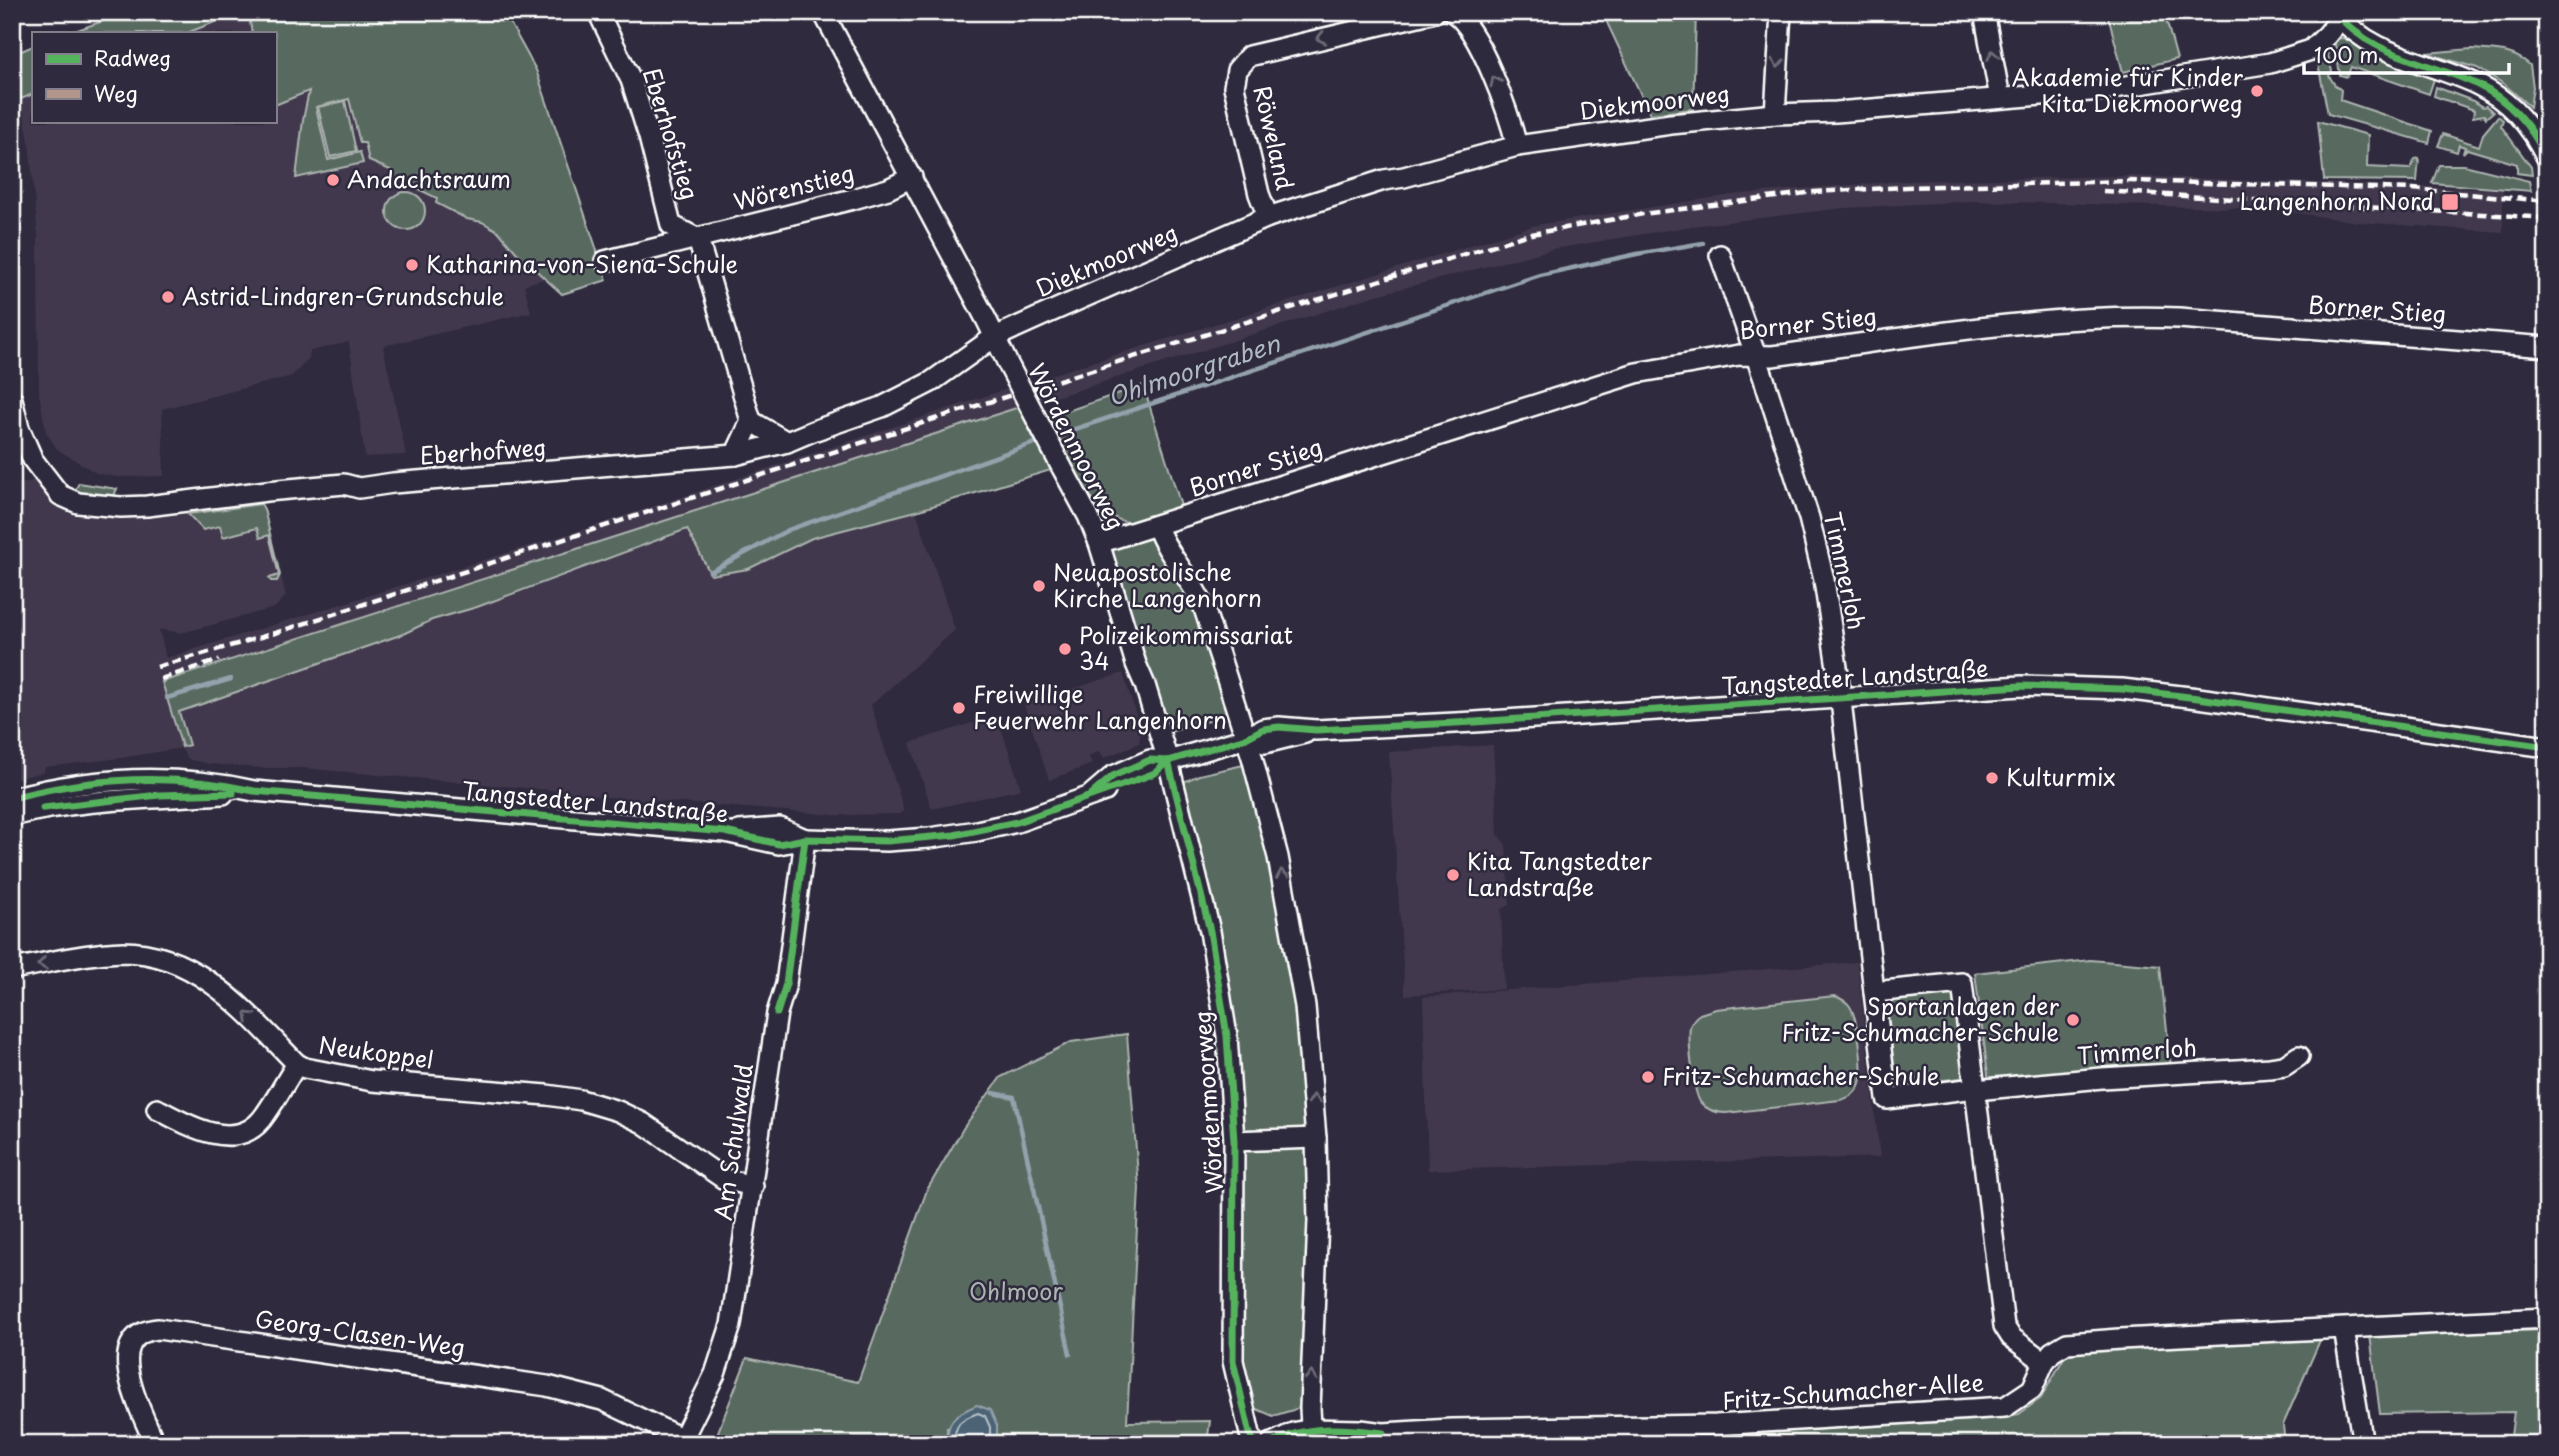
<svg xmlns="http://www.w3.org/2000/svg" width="2559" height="1456" font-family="'Playpen Sans',sans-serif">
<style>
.built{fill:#43394d}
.green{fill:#596a61;stroke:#acb4b0;stroke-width:2}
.water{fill:#4b6475;stroke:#93a2ac;stroke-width:2}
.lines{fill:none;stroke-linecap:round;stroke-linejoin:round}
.shore{stroke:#b7c1c8;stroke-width:2}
.stream{stroke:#93a2ac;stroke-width:4.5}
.minor-casing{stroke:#fff;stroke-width:24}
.minor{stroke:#2f2a3d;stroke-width:19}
.rail{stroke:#fff;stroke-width:4.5;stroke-dasharray:10 5;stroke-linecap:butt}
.minor-bridge-casing{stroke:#fff;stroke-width:24;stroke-linecap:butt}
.minor-bridge{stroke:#2f2a3d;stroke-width:19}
.quiet{stroke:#b2968c;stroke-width:5;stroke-dasharray:10 5;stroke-linecap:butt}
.cycleway-casing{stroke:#2f2a3d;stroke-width:11}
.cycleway{stroke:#56b35d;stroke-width:7}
.oneway{stroke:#6d6a77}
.poi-dot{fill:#ff9aa2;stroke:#2f2a3d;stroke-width:2.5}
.labels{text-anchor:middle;stroke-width:5;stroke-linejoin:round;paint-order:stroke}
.poi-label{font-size:23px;fill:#fff;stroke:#2f2a3d;text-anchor:start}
.street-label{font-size:23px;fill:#fff;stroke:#2f2a3d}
.park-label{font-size:23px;fill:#acb4b0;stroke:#2f2a3d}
.water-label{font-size:24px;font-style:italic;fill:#aeb9c1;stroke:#2f2a3d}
</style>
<rect width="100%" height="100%" fill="#2f2a3d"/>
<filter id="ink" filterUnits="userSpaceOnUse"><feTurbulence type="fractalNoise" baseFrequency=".0143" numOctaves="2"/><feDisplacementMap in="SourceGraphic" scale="14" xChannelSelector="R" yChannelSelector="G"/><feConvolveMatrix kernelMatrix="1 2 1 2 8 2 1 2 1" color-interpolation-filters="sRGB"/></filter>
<g filter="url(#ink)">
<g class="built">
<path d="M240,12H248L252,33H187Z"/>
<path d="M344,74L517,253L547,278L524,285L531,312L383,346L406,455L365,457L349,342L310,351L309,358L292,376L162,409L164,476L117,477L96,473L57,449L46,432L39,393L38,237L29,141L21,99L33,94V121H275V105Z"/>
<path d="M2130,176L2503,190V232L2358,222L2269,209L1974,201L1844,208L1692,226L1553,249L1373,296L162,682L180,718L178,712L403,634L432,620L477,607L687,529L748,569L812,538L916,511L955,630L871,705L904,810L899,814L836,815L581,795L550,790L302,768H262L210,764L191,760L186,757L181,748L121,758L45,767L43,772L12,780V486L37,480L49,492L160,513L161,517L188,514L203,530L220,526L268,525L286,596L274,608L200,628L181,633L159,629L166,658L594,526L1028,382L1536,225L1731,195L1788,190L1902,181Z"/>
<path d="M1123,673L1141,731L1139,743L1104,758L1100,751L1089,756L1092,764L1049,780L1024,704Z"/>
<path d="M997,715L1021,789L932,809L910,743Z"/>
<path d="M1493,745L1498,835L1506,845L1510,905L1501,909L1504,989L1405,995L1389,752Z"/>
<path d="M1857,962L1880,1157L1428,1170L1423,997Z"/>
</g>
<g class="green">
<path d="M128,12H240L187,33H69Z"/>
<path d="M248,12H504L536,70L607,280L562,294L517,253L498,231L482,222L467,219L436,203L437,198L393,177L395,172L369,161L365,143H360L349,99L316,107L328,160L360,152L363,163L296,178L303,120L309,91L275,105V33H252Z"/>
<path d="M1602,12H1696L1693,109L1650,114Z"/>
<path d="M2107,12H2164L2177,59L2123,72Z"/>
<path d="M2343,38L2434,79L2429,94L2351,67L2347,77L2340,75L2334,39Z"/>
<path d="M33,46V94L21,99L12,77V55Z"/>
<path d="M2471,49C2495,51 2511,49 2530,65L2533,87L2530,107L2504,84L2477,68L2426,53Z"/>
<path d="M2322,50L2327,51L2332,71L2329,76L2335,85L2341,90L2340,100L2432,131L2429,143L2328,114L2316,54Z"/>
<path d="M2436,87L2473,101L2483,107L2486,106L2493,112L2486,118L2484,115L2473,117L2474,110L2434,96Z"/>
<path d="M345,101L356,151L330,157L318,107Z"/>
<path d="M2498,116L2503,120L2501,126L2531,167L2532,175L2517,173V164L2467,149L2463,153L2465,147L2459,145L2457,152L2438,146L2443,134L2479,146L2483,134Z"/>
<path d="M2318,121L2368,135L2367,167L2410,169L2415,159L2419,158L2417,181L2324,180Z"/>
<path d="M2439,165H2464L2529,181L2531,191L2432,183Z"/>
<circle cx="406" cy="211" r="19"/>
<path d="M1143,385L1182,509C1169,513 1154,520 1140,522C1093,530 1065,451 1047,418L1027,425L1051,470L916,511L812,538L748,569L711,575L687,529L477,607L432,620L403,634L179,712L189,745L182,747L162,682L1038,401L1047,418Z"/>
<path d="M79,483L117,489L112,500L71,497Z"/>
<path d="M261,504L264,509L280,575L277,581H271L269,578L279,575L269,535L260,538L257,528L223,537L220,526L203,530L188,514Z"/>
<path d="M1146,537L1152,538L1184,578L1233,714L1166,733L1110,551L1114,547Z"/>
<path d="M1248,764L1261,809L1299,1003L1311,1154L1303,1407L1273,1416L1254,1408L1239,1361L1241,1156L1181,783L1199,775Z"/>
<path d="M2090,960L2160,966L2171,1067L1989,1083L1975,973Z"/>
<path d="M1960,990L1970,1077L1892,1086L1881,998Z"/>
<path d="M1835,996C1840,998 1845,1000 1849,1005C1858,1016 1864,1069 1860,1083C1857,1093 1849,1098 1840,1100L1726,1113C1716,1113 1708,1111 1701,1103C1693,1094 1688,1040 1690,1027C1692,1021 1695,1017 1700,1014L1716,1009Z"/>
<path d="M1127,1034L1139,1188L1127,1422L1210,1421L1207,1444H997V1426L947,1427V1444H729L716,1437L747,1358L858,1382L927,1190L964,1127L1001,1077L1071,1042Z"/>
<path d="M2547,1330V1444H2510L2514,1412L2380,1414L2370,1335Z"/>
<path d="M2321,1338L2283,1425L2285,1444H1753L1758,1433L1986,1419L2019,1414L2041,1398L2066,1354L2136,1344Z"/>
<path d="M1705,1433L1711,1444H1386L1403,1439Z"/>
</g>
<path class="water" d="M977,1405L990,1410L997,1426V1444H947C947,1418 955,1415 977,1405Z"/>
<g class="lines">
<path class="shore" d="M954,1444C955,1423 959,1420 978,1413L985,1416L990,1427V1444"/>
<g class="stream">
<path d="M1051,437L1540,275L1637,254L1703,243"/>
<path d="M710,572L788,530L1043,440"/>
<path d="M167,698L231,679"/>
<path d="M993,1093L1014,1097L1070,1354"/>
</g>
<g class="minor-casing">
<g id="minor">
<path d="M598,12L631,80L649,137L671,225L698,239L751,421L735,455"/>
<path d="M823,12L986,319L1010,368"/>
<path d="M1453,12C1480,29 1509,114 1517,146"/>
<path d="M1984,12L2000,98"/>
<path d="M2335,12C2371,57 2429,61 2478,85C2509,100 2532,127 2547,158"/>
<path d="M1775,114L1781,12"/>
<path d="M1268,217L1259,194L1234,87L1237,70L1249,56L1435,12"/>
<path d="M1720,255L1763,376L1809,518L1824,580L1838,674L1874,992L1962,983L2004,1326L2011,1337L2044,1362"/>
<path d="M605,261L853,199L888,189L912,177"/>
<path d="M12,399L19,428L33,460L60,495L78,503L121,507L147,506L267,491L344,484L359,488L393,483L735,455L787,442L813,431L882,407L931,382L993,338L1048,313L1268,217L1384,180L1404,177L1517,146L1671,124L1775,114L1836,112L2102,90L2270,63L2311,50L2327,35L2340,19"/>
<path d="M751,421L787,442"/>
<path d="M1061,466L1088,516L1099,543L1136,664L1145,685L1168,761L1210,931L1227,1036L1234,1141L1233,1361L1250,1434L1255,1444"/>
<path d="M1157,526C1167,555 1190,577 1203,605L1252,757L1278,857L1305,1006L1316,1138L1318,1221L1310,1408L1312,1444"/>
<path d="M1099,543L1636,373L1739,355L1772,356C1908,338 2042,313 2179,318L2547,347"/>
<path d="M1246,738L1265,743L1305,733"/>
<path d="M1092,794L1113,776L1150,760L1168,761L1246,738L1263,729L1279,727L1316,730L1475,722L2021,686L2122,689L2198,698L2547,747"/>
<path d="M12,798C92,777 173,773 254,791L725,832L779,844L805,839L887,841L929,838L977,831L1017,822L1105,791"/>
<path d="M12,816C82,798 152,799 223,794"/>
<path d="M739,831L780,828L805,839"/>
<path d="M12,969C48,963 86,953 123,952C198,952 249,1015 297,1064L305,1068L372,1081L547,1095L581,1100L618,1111L643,1123L724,1179L753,1186"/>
<path d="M1874,992L1887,1099L1975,1088"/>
<path d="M1975,1090L2102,1078L2270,1068L2284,1066L2299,1056"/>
<path d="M157,1109C187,1125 235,1153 262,1119C275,1102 285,1082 297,1064"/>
<path d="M1234,1141L1316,1138"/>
<path d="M2344,1329L2363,1444"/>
<path d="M155,1444C143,1414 98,1334 158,1329L547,1386L602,1400L683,1439"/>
<path d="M680,1444L715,1374L731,1325L777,1013L786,984L805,839"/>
<path d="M1270,1444L1293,1433L1311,1429L1361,1430L1383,1433L1451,1429L1716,1425L2005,1407L2032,1389L2044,1362L2052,1352L2067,1343L2120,1339L2547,1318"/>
</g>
</g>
<use href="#minor" class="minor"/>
<g class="rail">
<path d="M2103,191L2547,218"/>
<path d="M157,667L275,633L944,416L1526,235L1643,214L1814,192L1907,187L2130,181L2413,189L2547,201"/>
<path d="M161,679L219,660"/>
</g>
<g class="minor-bridge-casing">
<path id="minor-bridge" d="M1010,368L1061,466"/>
</g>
<use href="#minor-bridge" class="minor-bridge"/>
<path class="quiet" d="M683,1439L692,1444"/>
<g class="cycleway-casing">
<g id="cycleway">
<path d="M2335,12C2371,57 2429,61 2478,85C2509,100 2532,127 2547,158"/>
<path d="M1168,761L1210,931L1227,1036L1234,1141L1233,1361L1250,1434L1255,1444"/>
<path d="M1092,794L1113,776L1150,760L1168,761L1246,738L1263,729L1279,727L1316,730L1475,722L2021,686L2122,689L2198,698L2547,747"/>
<path d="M12,798C92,777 173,773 254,791L725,832L779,844L805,839L887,841L954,835L1017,822L1139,779L1155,773L1168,761"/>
<path d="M43,808L159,795L233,793"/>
<path d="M777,1013L786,984L805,839"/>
<path d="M1270,1444C1305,1424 1345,1428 1383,1433"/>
</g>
</g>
<use href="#cycleway" class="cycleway"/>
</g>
<defs><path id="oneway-chevron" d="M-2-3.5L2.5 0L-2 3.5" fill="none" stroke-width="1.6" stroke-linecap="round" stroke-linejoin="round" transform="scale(1.75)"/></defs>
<g class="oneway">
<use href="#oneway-chevron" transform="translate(1321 38) rotate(167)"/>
<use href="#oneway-chevron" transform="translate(1993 55) rotate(-101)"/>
<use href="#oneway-chevron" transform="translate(1778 63) rotate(93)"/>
<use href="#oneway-chevron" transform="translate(1495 81) rotate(-115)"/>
<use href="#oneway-chevron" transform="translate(1282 874) rotate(-100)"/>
<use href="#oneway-chevron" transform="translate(42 964) rotate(170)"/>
<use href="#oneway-chevron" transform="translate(249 1016) rotate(-136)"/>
<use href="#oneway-chevron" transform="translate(1314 1099) rotate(-94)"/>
<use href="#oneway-chevron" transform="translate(1311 1376) rotate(-87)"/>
</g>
</g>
<g class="poi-dot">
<circle cx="2257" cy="91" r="7"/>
<circle cx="333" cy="180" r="7"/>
<rect x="2441" y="193" width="18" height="18" rx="3.5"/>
<circle cx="412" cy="265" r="7"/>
<circle cx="168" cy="297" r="7"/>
<circle cx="1039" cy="586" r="7"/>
<circle cx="1065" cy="649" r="7"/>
<circle cx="959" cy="708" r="7"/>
<circle cx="1992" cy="778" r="7"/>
<circle cx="1453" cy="875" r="7"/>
<circle cx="2073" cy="1020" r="7"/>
<circle cx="1648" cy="1077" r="7"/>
</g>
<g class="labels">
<g class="poi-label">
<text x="2243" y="86" text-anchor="end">Akademie für Kinder<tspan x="2243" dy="26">Kita Diekmoorweg</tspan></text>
<text x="347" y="188">Andachtsraum</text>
<text x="2434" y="210" text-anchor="end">Langenhorn Nord</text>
<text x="426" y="273">Katharina-von-Siena-Schule</text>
<text x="182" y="305">Astrid-Lindgren-Grundschule</text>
<text x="1053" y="581">Neuapostolische<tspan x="1053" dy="26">Kirche Langenhorn</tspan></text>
<text x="1079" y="644">Polizeikommissariat<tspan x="1079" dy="26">34</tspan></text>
<text x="973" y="703">Freiwillige<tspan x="973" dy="26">Feuerwehr Langenhorn</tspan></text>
<text x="2006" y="786">Kulturmix</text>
<text x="1467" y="870">Kita Tangstedter<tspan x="1467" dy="26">Landstraße</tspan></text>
<text x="2059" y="1015" text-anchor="end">Sportanlagen der<tspan x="2059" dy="26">Fritz-Schumacher-Schule</tspan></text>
<text x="1662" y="1085">Fritz-Schumacher-Schule</text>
</g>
<g class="street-label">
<text transform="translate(1655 103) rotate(-7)" y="8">Diekmoorweg</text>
<text transform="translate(670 134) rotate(73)" y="8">Eberhofstieg</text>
<text transform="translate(1273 138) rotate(77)" y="8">Röweland</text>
<text transform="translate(794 188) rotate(-14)" y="8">Wörenstieg</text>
<text transform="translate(1107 261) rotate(-23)" y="8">Diekmoorweg</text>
<text transform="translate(2377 310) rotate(4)" y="8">Borner Stieg</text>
<text transform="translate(1808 324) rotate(-6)" y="8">Borner Stieg</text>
<text transform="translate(1076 447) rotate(63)" y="8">Wördenmoorweg</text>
<text transform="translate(483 452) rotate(-4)" y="8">Eberhofweg</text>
<text transform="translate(1256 468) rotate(-18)" y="8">Borner Stieg</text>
<text transform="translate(1844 571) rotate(78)" y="8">Timmerloh</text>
<text transform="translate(1855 678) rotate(-4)" y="8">Tangstedter Landstraße</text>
<text transform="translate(595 803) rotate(5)" y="8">Tangstedter Landstraße</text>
<text transform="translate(2137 1052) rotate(-4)" y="8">Timmerloh</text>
<text transform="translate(376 1053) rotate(8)" y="8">Neukoppel</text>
<text transform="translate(1209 1102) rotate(-94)" y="8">Wördenmoorweg</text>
<text transform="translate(734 1142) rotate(-82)" y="8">Am Schulwald</text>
<text transform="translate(360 1334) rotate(8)" y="8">Georg-Clasen-Weg</text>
<text transform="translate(1853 1392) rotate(-4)" y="8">Fritz-Schumacher-Allee</text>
</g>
<g class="park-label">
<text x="1016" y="1300">Ohlmoor</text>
</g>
<g class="water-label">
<text transform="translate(1194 371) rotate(-18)" y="8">Ohlmoorgraben</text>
</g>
</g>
<rect width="2559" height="1456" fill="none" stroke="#2f2a3d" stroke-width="42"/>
<rect x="21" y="21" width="2517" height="1414" fill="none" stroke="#fff" stroke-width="2.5" filter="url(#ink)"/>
<rect x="32" y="32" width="245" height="91" fill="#2f2a3d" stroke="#827f8b" stroke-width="2"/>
<rect x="46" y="54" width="35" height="10" fill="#56b35d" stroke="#827f8b" stroke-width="2"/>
<text x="94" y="66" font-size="21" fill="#ffffff">Radweg</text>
<rect x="46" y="89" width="35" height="10" fill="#b2968c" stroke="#827f8b" stroke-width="2"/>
<text x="94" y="102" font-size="21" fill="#ffffff">Weg</text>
<path d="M2304 63v10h205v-10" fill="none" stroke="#ffffff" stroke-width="3.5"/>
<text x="2314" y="63" font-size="21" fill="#ffffff" stroke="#2f2a3d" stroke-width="5" paint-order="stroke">100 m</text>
</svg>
